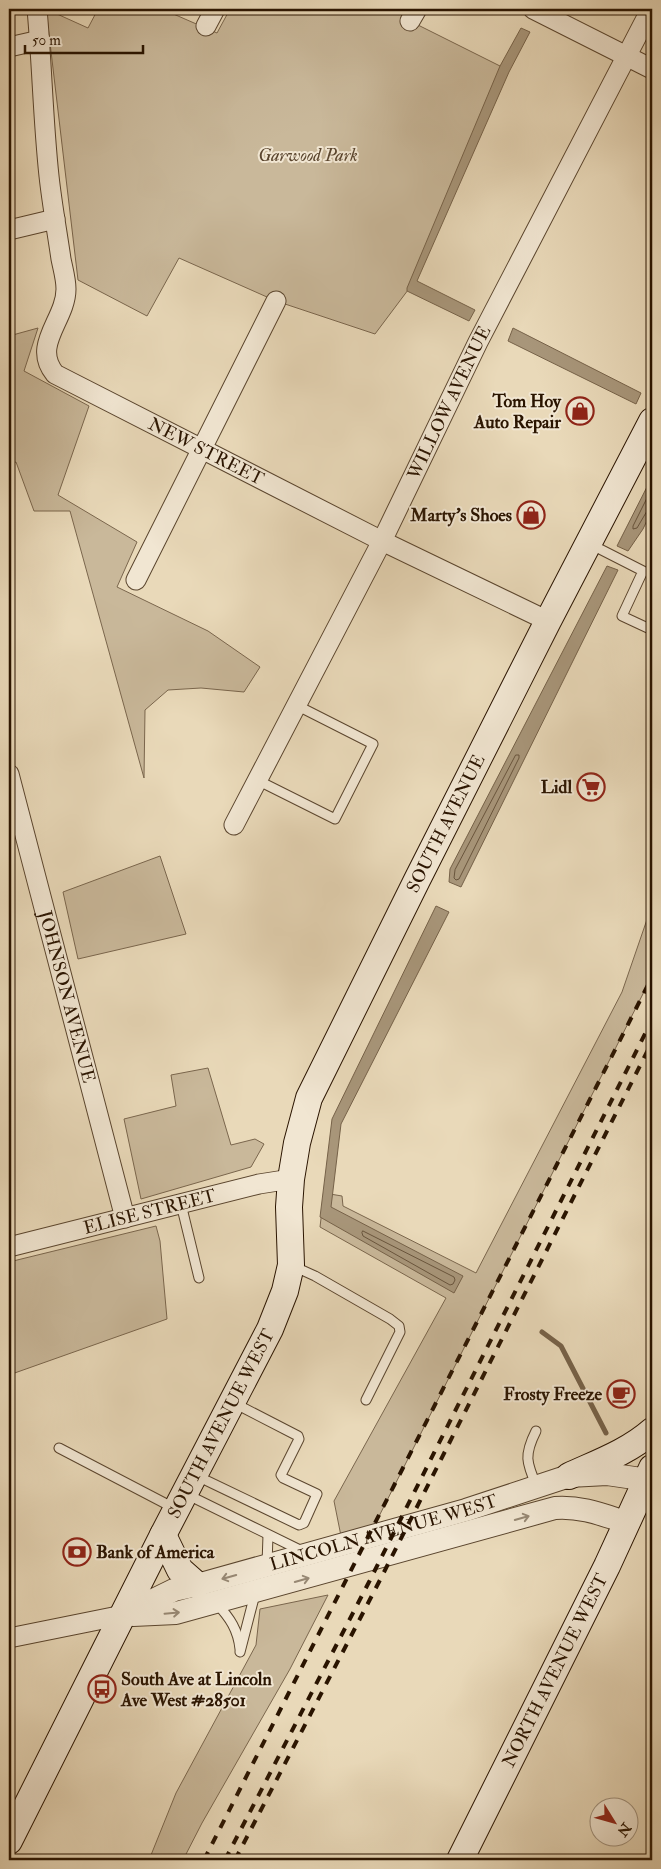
<svg xmlns="http://www.w3.org/2000/svg" width="661" height="1869" font-family="'IM FELL Double Pica',serif">
<style>
.green{fill:#c9b89a;stroke:#7a664d}
.water{fill:#a8967a;stroke:#766249}
.lines{fill:none;stroke-linecap:round;stroke-linejoin:round}
.shore{stroke:#69553d;stroke-width:1}
.stream{stroke:#766249;stroke-width:5}
.service-casing{stroke:#5a452e;stroke-width:11}
.minor-casing{stroke:#5a452e;stroke-width:21}
.tertiary-casing{stroke:#5a452e;stroke-width:24}
.secondary-casing{stroke:#2a1400;stroke-width:28}
.service{stroke:#f1e6d2;stroke-width:9}
.minor{stroke:#f1e6d2;stroke-width:19}
.tertiary{stroke:#f1e6d2;stroke-width:22}
.secondary{stroke:#f1e6d2;stroke-width:26}
.rail{stroke:#2a1400;stroke-width:4;stroke-dasharray:9 9;stroke-linecap:butt}
.oneway{stroke:#978874}
.labels{text-anchor:middle;stroke-width:4;stroke-linejoin:round;paint-order:stroke}
.park-label{font-size:18px;font-style:italic;fill:#5a452e;stroke:#f1e6d2}
.poi-label{font-size:18px;font-weight:bold;fill:#2a1400;stroke:#f1e6d2;text-anchor:end}
.street-label{font-size:18px;fill:#2a1400;stroke:#f1e6d2}
</style>
<rect width="100%" height="100%" fill="#e9d9b9"/>
<filter id="stains"><feTurbulence type="fractalNoise" baseFrequency=".004" numOctaves="4"/><feColorMatrix values="0 0 0 0 .2 0 0 0 0 .09 0 0 0 0 .02 0 0 0 .5 -.17"/></filter>
<radialGradient id="worn" r=".72"><stop offset=".6" stop-color="#630" stop-opacity="0"/><stop offset="1" stop-color="#630" stop-opacity=".3"/></radialGradient>
<g class="green">
<path d="M46,9L88,28L98,9H162L217,33L230,9H414L410,21L504,68L411,286L375,334L276,301L179,258L147,316L78,280Z"/>
<path d="M38,328L24,371L89,406L58,495L137,542L117,587L208,631L260,667L244,692L201,688L168,690L145,710L144,778L70,511H34L16,462L9,464V336Z"/>
<path d="M160,856L186,934L78,959L63,892Z"/>
<path d="M652,905V976L367,1540L342,1541L334,1501L446,1298L320,1227L324,1193L342,1196L343,1206L476,1273L622,992Z"/>
<path d="M208,1068L231,1145L255,1139L264,1144L251,1167L141,1199L124,1119L176,1106L171,1075Z"/>
<path d="M156,1226L160,1241L167,1319L9,1375V1262Z"/>
<path d="M328,1595L290,1669L202,1823L183,1860H149L176,1793L256,1645L260,1609Z"/>
</g>
<g class="water">
<path d="M521,28L530,32L509,72L417,281L475,310L469,321L407,291V288L500,66Z"/>
<path d="M513,328L641,393L636,404L508,341Z"/>
<path d="M652,477V510L643,529L628,551L617,546Z"/>
<path d="M607,566L618,570L461,887L449,882L450,869Z"/>
<path d="M436,906L449,912L341,1124L331,1207L463,1276L454,1293L320,1217L332,1119Z"/>
</g>
<g class="lines">
<g class="shore">
<path d="M652,488L633,526V529L637,528L647,511L652,509"/>
<path d="M516,755H519V758L459,879L456,880L454,878L455,870Z"/>
<path d="M363,1231L454,1277L455,1280L453,1284L450,1285L363,1236L362,1233Z"/>
</g>
<path class="stream" d="M542,1332L561,1346L606,1433"/>
<g class="service-casing">
<g id="service">
<path d="M590,544L643,571L622,616L652,630"/>
<path d="M257,780L335,819L373,744L296,705"/>
<path d="M181,1204L199,1278"/>
<path d="M293,1266L315,1276L390,1319L399,1326L400,1332L366,1400"/>
<path d="M536,1431C524,1455 526,1462 537,1487"/>
<path d="M59,1448L174,1508"/>
<path d="M197,1476L299,1525L304,1523L317,1494L283,1478L281,1475L299,1439L298,1436L234,1403"/>
<path d="M186,1494L302,1551"/>
<path d="M267,1565L268,1535"/>
<path d="M217,1604C230,1618 238,1630 240,1649"/>
<path d="M240,1652L255,1594"/>
</g>
</g>
<g class="minor-casing">
<g id="minor">
<path id="s1" d="M37,9C42,64 43,120 49,176C52,204 57,231 61,259C63,269 66,279 66,289C66,320 31,345 55,374L382,541L548,621"/>
<path d="M533,9L652,69"/>
<path d="M410,21L417,9"/>
<path d="M206,26L215,9"/>
<path d="M9,47L40,40"/>
<path d="M9,230L55,219"/>
<path d="M136,580L276,301"/>
<path id="s2" d="M9,774L125,1218"/>
<path id="s3" d="M234,825L382,541L478,342L651,9"/>
<path id="s4" d="M9,1247L259,1184L291,1179"/>
<path d="M9,1638L123,1615"/>
</g>
</g>
<g class="tertiary-casing">
<g id="tertiary">
<path id="s5" d="M123,1615L174,1590L197,1585L466,1510L569,1476L607,1474L648,1480"/>
<path d="M133,1615L176,1613L555,1508C581,1506 603,1515 628,1523"/>
</g>
</g>
<g class="secondary-casing">
<g id="secondary">
<path d="M569,1476C597,1463 628,1452 652,1431"/>
<path d="M163,1535L180,1570L197,1585"/>
<path id="s6" d="M9,1841L163,1535L270,1329L285,1291L291,1265L289,1207L291,1179L297,1143L309,1098L417,880L548,621L652,421"/>
<path id="s7" d="M460,1860L607,1566L652,1468"/>
</g>
</g>
<use href="#service" class="service"/>
<use href="#minor" class="minor"/>
<use href="#tertiary" class="tertiary"/>
<use href="#secondary" class="secondary"/>
<g class="rail">
<path d="M204,1860L652,977"/>
<path d="M225,1860L369,1582L652,1020"/>
<path d="M235,1860L380,1580L652,1042"/>
</g>
</g>
<defs><path id="oneway-shaft" d="M-6 0H5M1.5-3L5.5 0L1.5 3" fill="none" stroke-width="1.6" stroke-linecap="round" stroke-linejoin="round" transform="scale(1.25)"/></defs>
<g class="oneway">
<use href="#oneway-shaft" transform="translate(522 1518) rotate(-16)"/>
<use href="#oneway-shaft" transform="translate(229 1577) rotate(164)"/>
<use href="#oneway-shaft" transform="translate(302 1580) rotate(-16)"/>
<use href="#oneway-shaft" transform="translate(172 1613) rotate(-5)"/>
</g>
<defs>
<g id="shop-ring" transform="scale(1.4375)"><circle r="9.5" fill="#f1e6d2" stroke="#8f2418" stroke-width="1.5"/><path d="M-5-2.5h2.3a2.7 3.5 0 0 1 5.4 0H5L5.5 6h-11ZM-1.5-2.5h3a1.5 2.3 0 0 0-3 0Z" fill="#8f2418"/></g>
<g id="supermarket-ring" transform="scale(1.4375)"><circle r="9.5" fill="#f1e6d2" stroke="#8f2418" stroke-width="1.5"/><path d="M-6-5.5h2.5l.6 2H6L4.5 2H-2.5L-4.4-4H-6ZM-1.5 3.2a1.3 1.3 0 1 0 .1 0ZM3 3.2a1.3 1.3 0 1 0 .1 0Z" fill="#8f2418"/></g>
<g id="cafe-ring" transform="scale(1.4375)"><circle r="9.5" fill="#f1e6d2" stroke="#8f2418" stroke-width="1.5"/><path d="M-5.5-4.5H6V0H3Q3 3.5 0 3.5H-2.5Q-5.5 3.5-5.5 0ZM3-3.2v2h1.7v-2ZM-6 4.5H4V6H-6Z" fill="#8f2418"/></g>
<g id="bank-ring" transform="scale(1.4375)"><circle r="9.5" fill="#f1e6d2" stroke="#8f2418" stroke-width="1.5"/><path d="M-6-4H6V4H-6ZM0-2.3a2.3 2.3 0 1 0 0 4.6a2.3 2.3 0 1 0 0-4.6Z" fill="#8f2418"/></g>
<g id="bus-ring" transform="scale(1.4375)"><circle r="9.5" fill="#f1e6d2" stroke="#8f2418" stroke-width="1.5"/><path d="M-5-6H5V4H4V6H2V4H-2V6H-4V4H-5ZM-3.5-4V0h7V-4ZM-3.5 1.2v1.5H-2V1.2ZM2 1.2v1.5H3.5V1.2Z" fill="#8f2418"/></g>
</defs>
<g fill-rule="evenodd">
<use href="#shop-ring" x="580" y="411"/>
<use href="#shop-ring" x="531" y="515"/>
<use href="#supermarket-ring" x="591" y="787"/>
<use href="#cafe-ring" x="621" y="1394"/>
<use href="#bank-ring" x="77" y="1552"/>
<use href="#bus-ring" x="102" y="1689"/>
</g>
<g class="labels">
<g class="park-label">
<text x="308" y="161">Garwood Park</text>
</g>
<g class="poi-label">
<text x="561" y="407">Tom Hoy<tspan x="561" dy="21">Auto Repair</tspan></text>
<text x="512" y="521">Marty's Shoes</text>
<text x="572" y="793">Lidl</text>
<text x="602" y="1400">Frosty Freeze</text>
<text x="96" y="1558" text-anchor="start">Bank of America</text>
<text x="121" y="1685" text-anchor="start">South Ave at Lincoln<tspan x="121" dy="21">Ave West #28501</tspan></text>
</g>
<g class="street-label">
<text dy="6" stroke="none"><textPath href="#s3" startOffset="474">WILLOW AVENUE</textPath></text>
<text dy="6" stroke="none"><textPath href="#s1" startOffset="542">NEW STREET</textPath></text>
<text dy="6" stroke="none"><textPath href="#s6" startOffset="1118">SOUTH AVENUE</textPath></text>
<text dy="6" stroke="none"><textPath href="#s2" startOffset="230">JOHNSON AVENUE</textPath></text>
<text dy="6" stroke="none"><textPath href="#s4" startOffset="145">ELISE STREET</textPath></text>
<text dy="6" stroke="none"><textPath href="#s6" startOffset="468">SOUTH AVENUE WEST</textPath></text>
<text dy="6" stroke="none"><textPath href="#s5" startOffset="274">LINCOLN AVENUE WEST</textPath></text>
<text dy="6" stroke="none"><textPath href="#s7" startOffset="212">NORTH AVENUE WEST</textPath></text>
</g>
</g>
<rect width="661" height="1869" fill="none" stroke="#e9d9b9" stroke-width="30"/>
<rect x="10" y="10" width="641" height="1849" fill="none" stroke="#2a1400" stroke-width="2.5"/>
<rect x="15" y="15" width="631" height="1839" fill="none" stroke="#2a1400"/>
<g transform="translate(614 1822) rotate(127)"><circle r="24" fill="#f1e6d2" stroke="#a1927e"/>
<path d="M0-4L9 19L0 12L-9 19Z" fill="#8f2418"/>
<text y="-8" font-size="14" font-weight="bold" text-anchor="middle" fill="#2a1400">N</text>
</g>
<path d="M25 45v8h118v-8" fill="none" stroke="#2a1400" stroke-width="2.5"/>
<text x="32" y="45" font-size="15" fill="#2a1400" stroke="#f1e6d2" stroke-width="4" paint-order="stroke">50 m</text>
<rect width="100%" height="100%" filter="url(#stains)"/>
<rect width="100%" height="100%" fill="url(#worn)"/>
</svg>
